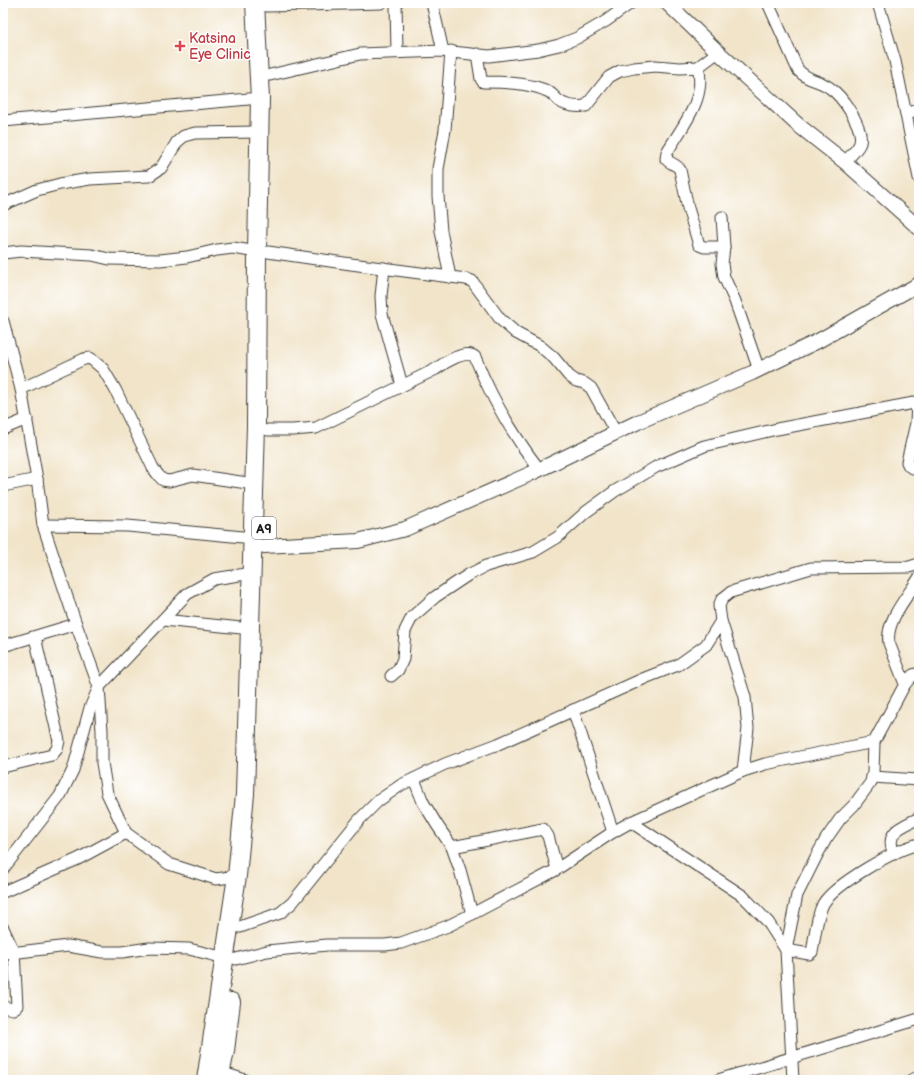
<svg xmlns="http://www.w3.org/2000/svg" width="922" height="1083" font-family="'Balsamiq Sans',sans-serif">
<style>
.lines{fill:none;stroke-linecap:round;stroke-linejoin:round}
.minor-casing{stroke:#3c3a36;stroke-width:13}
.tertiary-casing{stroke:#3c3a36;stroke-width:16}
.trunk-casing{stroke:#3c3a36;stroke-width:20}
.minor{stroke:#fff;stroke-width:11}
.tertiary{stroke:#fff;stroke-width:14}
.trunk{stroke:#fff;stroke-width:18}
.health-dot{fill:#e0444e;stroke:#fff;stroke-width:1.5}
.labels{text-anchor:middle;stroke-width:3;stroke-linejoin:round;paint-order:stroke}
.shield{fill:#fff;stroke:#606060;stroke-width:1}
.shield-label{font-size:13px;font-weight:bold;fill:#1c1c1c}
.health-label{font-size:14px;fill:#be3a42;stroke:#fff;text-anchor:start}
</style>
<rect width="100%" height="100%" fill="#fff"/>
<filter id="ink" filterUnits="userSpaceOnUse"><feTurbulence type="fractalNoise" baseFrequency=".025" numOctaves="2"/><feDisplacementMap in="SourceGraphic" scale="8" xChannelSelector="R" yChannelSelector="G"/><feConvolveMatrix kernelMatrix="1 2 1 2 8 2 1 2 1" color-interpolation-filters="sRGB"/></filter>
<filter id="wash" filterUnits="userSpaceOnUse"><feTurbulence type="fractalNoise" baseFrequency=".012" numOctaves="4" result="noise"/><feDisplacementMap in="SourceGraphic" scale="16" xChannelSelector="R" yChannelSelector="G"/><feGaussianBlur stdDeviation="0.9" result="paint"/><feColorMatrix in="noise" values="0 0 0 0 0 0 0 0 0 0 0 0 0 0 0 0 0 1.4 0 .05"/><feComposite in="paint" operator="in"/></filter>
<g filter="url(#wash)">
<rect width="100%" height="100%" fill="#f1e4c9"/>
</g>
<g filter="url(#ink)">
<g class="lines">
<g class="minor-casing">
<g id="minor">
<path d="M396,3L397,52"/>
<path d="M432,3L443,51"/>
<path d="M768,3L798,70C809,82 818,79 830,88C842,96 864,127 860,143C858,149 850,156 845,162"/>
<path d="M878,3L895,61L919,178"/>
<path d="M267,6L381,3"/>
<path d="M477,54L481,79L483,82C502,82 530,83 547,91C552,93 555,98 559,101C566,106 577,107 586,106L609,77L620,71L634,68L655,66L680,68L698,67L718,52"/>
<path d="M698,67C707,98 682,127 667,152L666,159C670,164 677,164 680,170L688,208L699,245L704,247H724"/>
<path d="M270,75L360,54L443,51L489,56L538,50L559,45L577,38L606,21L631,3"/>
<path d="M907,115L919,108"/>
<path d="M3,121L260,98"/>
<path d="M3,205L37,190L60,184L90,179L149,176L161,168L177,142L184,136L195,133L259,132"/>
<path d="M722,217L724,247L722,264L724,277L735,301L759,370"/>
<path d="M268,252L351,264L466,279L472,281L500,319L516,333L540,346L554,358L569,376L576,381L584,383L591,388L616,433"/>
<path d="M3,253L21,251L92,255L109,259L160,260L187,257L217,250L233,248L257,252"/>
<path d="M384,268L381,296L382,314L402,385"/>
<path d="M450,277L441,231L438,196V169L445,130L451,51"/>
<path d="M3,321L21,389L37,479L43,525L76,624L99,687L102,731V763L107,793L126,833L169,864L216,879L237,876"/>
<path d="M21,389L84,359L90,358L103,369L115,389L153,468L159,476L163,480L169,481L193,475L254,484"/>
<path d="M917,403L916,423L907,462L909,466L919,471"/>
<path d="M3,429L27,419"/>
<path d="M268,430H293L316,428L436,369C445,362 466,349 475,357C491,398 513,435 539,469"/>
<path d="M3,486L37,479"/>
<path d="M43,525L128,526L253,538"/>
<path d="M163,620L251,629"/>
<path d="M3,646L76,624"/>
<path d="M391,676L398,670L403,659L405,631L412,617L435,597L468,575L486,566L533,552L558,537L586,512L615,491L656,467L704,446L777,429L919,402"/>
<path d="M905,684L889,643C885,621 908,596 919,578"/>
<path d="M573,710L613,832"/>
<path d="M3,767L52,755L57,749L59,741L35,637"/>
<path d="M743,771L748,728L745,697L721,621L719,606L722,599L731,592L811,568L909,567L919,564"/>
<path d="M872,777L919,780"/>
<path d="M414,779L423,802L437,825L452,847L460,870L472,914"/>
<path d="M631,822L743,896L768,922L786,950L809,954L812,952C815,937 816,918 823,904C835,884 896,849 919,844"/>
<path d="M452,847L543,829L548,836L557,869"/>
<path d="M894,854C884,831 902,827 919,818"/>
<path d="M3,869L60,796L73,770L90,708L99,687L187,594L214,579L252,573"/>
<path d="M3,892L78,859L126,833"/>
<path d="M240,927L280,913L292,903L359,820L378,801L401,785L445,764L498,744L645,678L678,665L706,645L721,621"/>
<path d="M3,928L14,952L17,1006L13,1009L3,1007"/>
<path d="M3,954L68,946L102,952H122L149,948L189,949L225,958"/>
<path d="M236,959L267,951L327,945H385L401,943L448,926L472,914L554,871L613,832L631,822L743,771L765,764L874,742"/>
<path d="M220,1072L245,1080"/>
<path d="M718,1080L919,1019"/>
<path d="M793,1080L786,950L797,895L817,855L826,839L840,819L854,805L871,782L873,773L874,742L905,684L913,675L919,673"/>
<path d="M911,1080L919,1077"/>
</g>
</g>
<g class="tertiary-casing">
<g id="tertiary">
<path d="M667,3L718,52L798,125L845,162L919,228"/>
<path d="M264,546L358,541L405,529L530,474L638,422L752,373L818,341L919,284"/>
</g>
</g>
<g class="trunk-casing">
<g id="trunk">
<path d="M206,1080L237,876L245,794L256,426L257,252L260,98L255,3"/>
<path d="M219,1080L225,1051L231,1002"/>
</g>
</g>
<use href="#minor" class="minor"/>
<use href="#tertiary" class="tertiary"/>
<use href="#trunk" class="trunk"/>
</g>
</g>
<path class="health-dot" d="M178 40h4v4h4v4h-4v4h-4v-4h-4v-4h4z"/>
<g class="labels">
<rect class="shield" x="252" y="517" width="24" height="22" rx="3"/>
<g class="shield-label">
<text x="264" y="533">A9</text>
</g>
<g class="health-label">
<text x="189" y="43">Katsina<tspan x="189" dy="16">Eye Clinic</tspan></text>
</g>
</g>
<rect width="922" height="1083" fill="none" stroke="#fff" stroke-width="16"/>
</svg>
